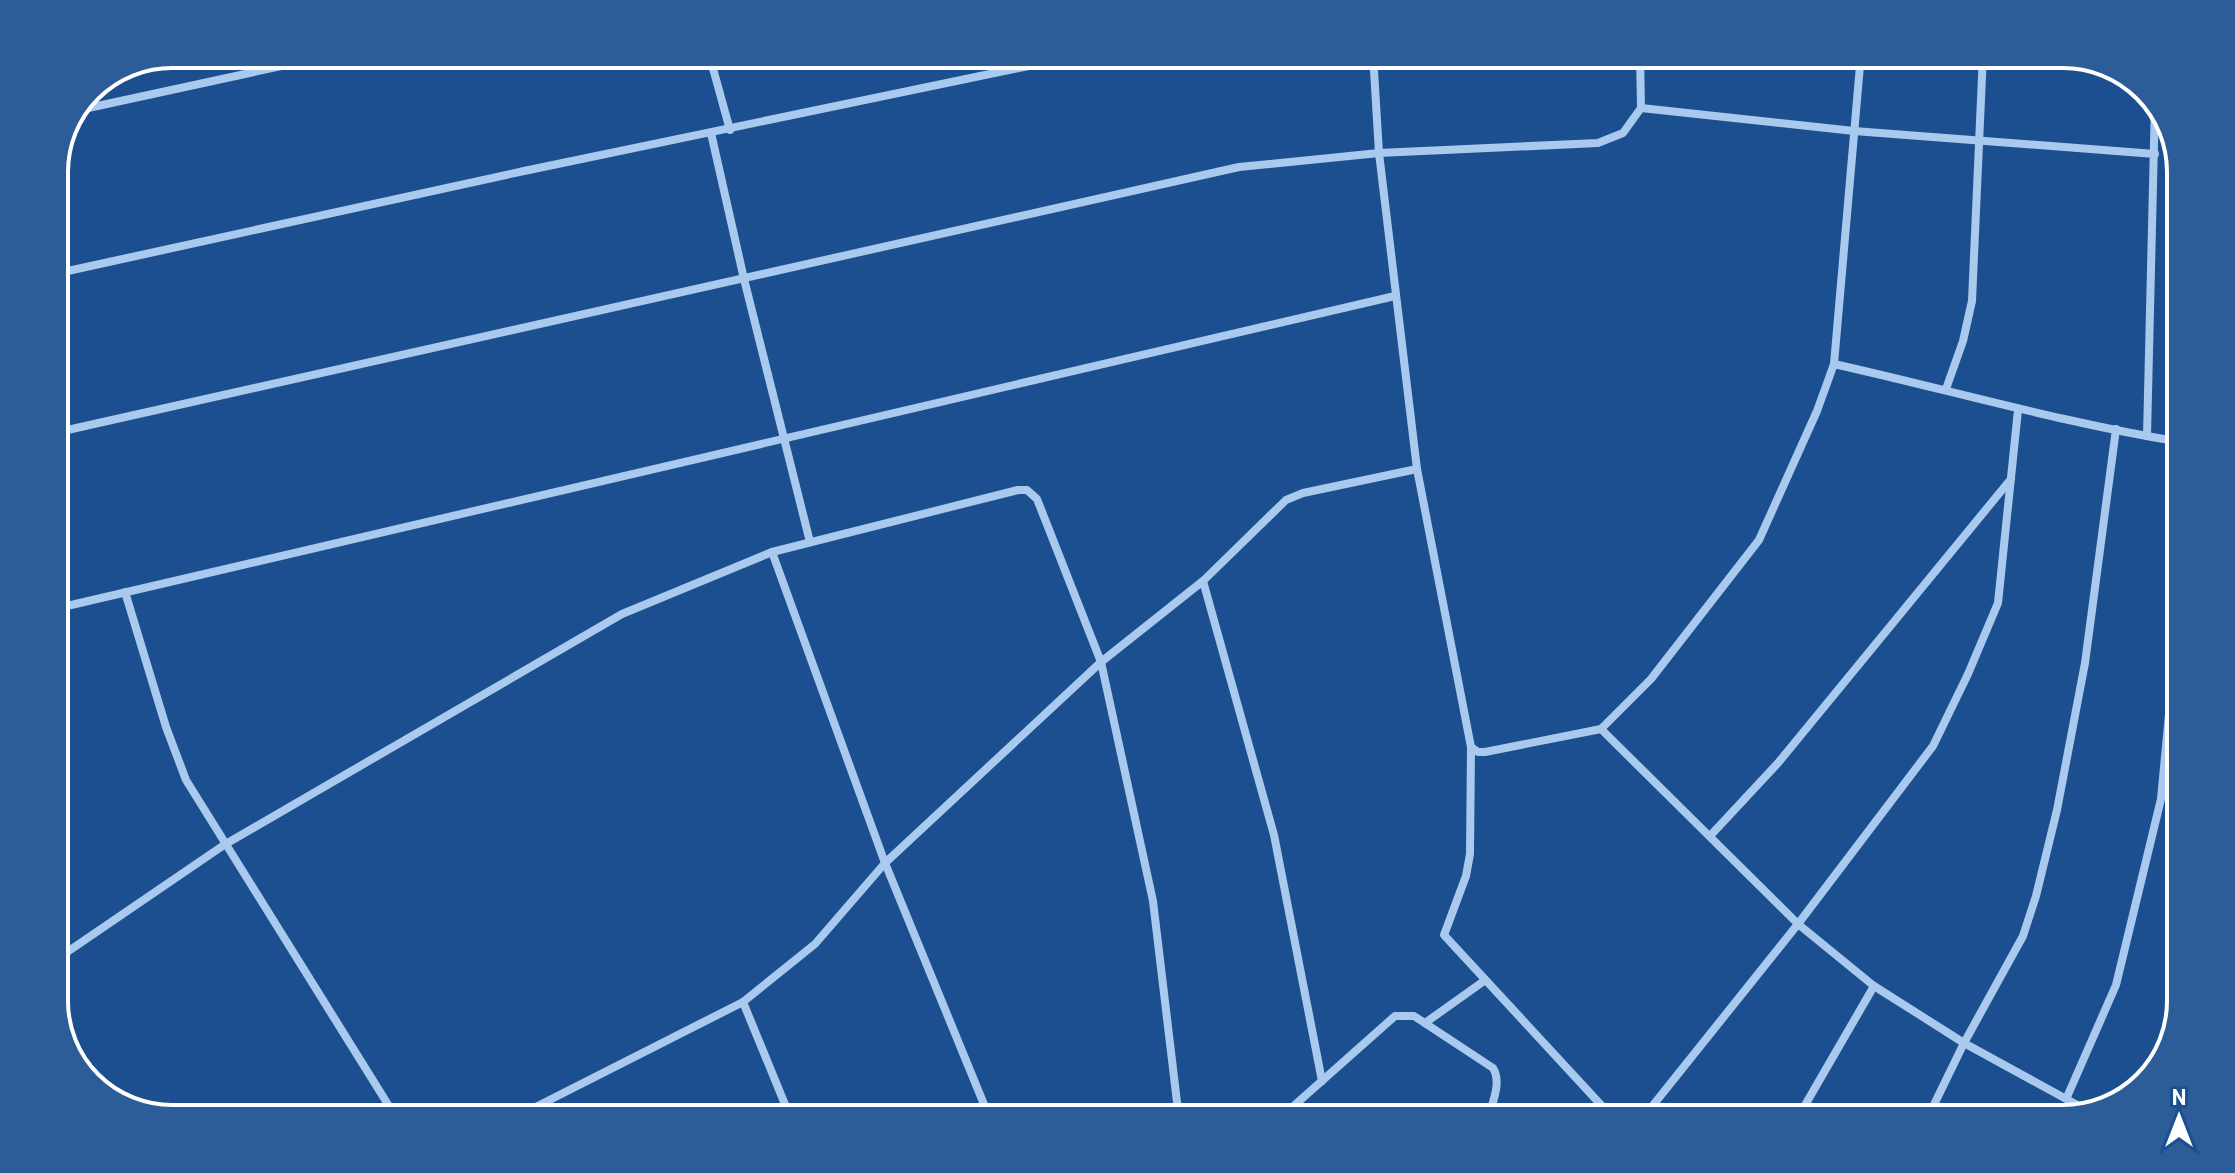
<svg xmlns="http://www.w3.org/2000/svg" width="2235" height="1173" font-family="Barlow,sans-serif">
<style>
.lines{fill:none;stroke-linecap:round;stroke-linejoin:round}
.minor{stroke:#a9c9ee;stroke-width:8}
.rim{fill:none;stroke:#fff;stroke-width:4}
</style>
<rect width="100%" height="100%" fill="#1b4f8f"/>
<g class="lines">
<g class="minor">
<path d="M709,54L730,130"/>
<path d="M1373,54L1379,153L1417,469L1471,747L1470,854L1466,876L1444,935L1614,1119"/>
<path d="M1641,108L1854,131L2155,154"/>
<path d="M79,110L337,54"/>
<path d="M711,133L744,279L810,542"/>
<path d="M54,274L524,171L1086,54"/>
<path d="M1834,364C1950,390 2064,423 2181,442"/>
<path d="M1946,389L1963,341L1972,301L1983,54"/>
<path d="M54,433L1239,167L1379,153L1598,143L1623,133L1641,108L1640,54"/>
<path d="M2147,436L2155,101"/>
<path d="M772,552L885,863L990,1119"/>
<path d="M1203,581L1274,835L1322,1081"/>
<path d="M125,592L166,727L186,780L397,1119"/>
<path d="M54,609L1395,296"/>
<path d="M1601,729L1798,924L1874,986L1964,1043L2090,1112"/>
<path d="M1471,747L1478,752H1485L1601,729L1651,679L1759,540L1817,411L1834,364L1861,54"/>
<path d="M1710,836L1778,763L2011,479"/>
<path d="M54,961L224,845L622,614L772,552L1018,490H1027L1037,499L1101,662L1153,901L1179,1119"/>
<path d="M743,1002L791,1119"/>
<path d="M1425,1023L1484,981"/>
<path d="M2067,1097L2116,985L2161,799L2178,619L2181,561"/>
<path d="M539,1106L546,1119"/>
<path d="M512,1119L743,1002L815,944L885,863L1101,662L1203,581L1286,500L1303,493L1417,469"/>
<path d="M1279,1119L1395,1016H1414L1493,1068C1502,1083 1492,1103 1488,1119"/>
<path d="M1642,1119L1798,924L1933,746L1968,674L1998,603L2018,410"/>
<path d="M1797,1119L1874,986"/>
<path d="M1927,1119L1964,1043L2023,936L2036,896L2057,810L2085,663L2116,429"/>
</g>
</g>
<path d="M0 0H2235V1173H0ZM172 68H2063A104 104 0 0 1 2167 172V1001A104 104 0 0 1 2063 1105H172A104 104 0 0 1 68 1001V172A104 104 0 0 1 172 68Z" fill="#2d5d98" fill-rule="evenodd"/>
<path class="rim" d="M172 68H2063A104 104 0 0 1 2167 172V1001A104 104 0 0 1 2063 1105H172A104 104 0 0 1 68 1001V172A104 104 0 0 1 172 68Z"/>
<g transform="translate(2179 1117)" stroke="#1b4f8f" stroke-width="6" paint-order="stroke">
<path d="M0-6L14 30L0 20L-14 30Z" fill="#ffffff"/>
<text y="-12" font-size="22" font-weight="bold" text-anchor="middle" fill="#ffffff">N</text>
</g>
</svg>
